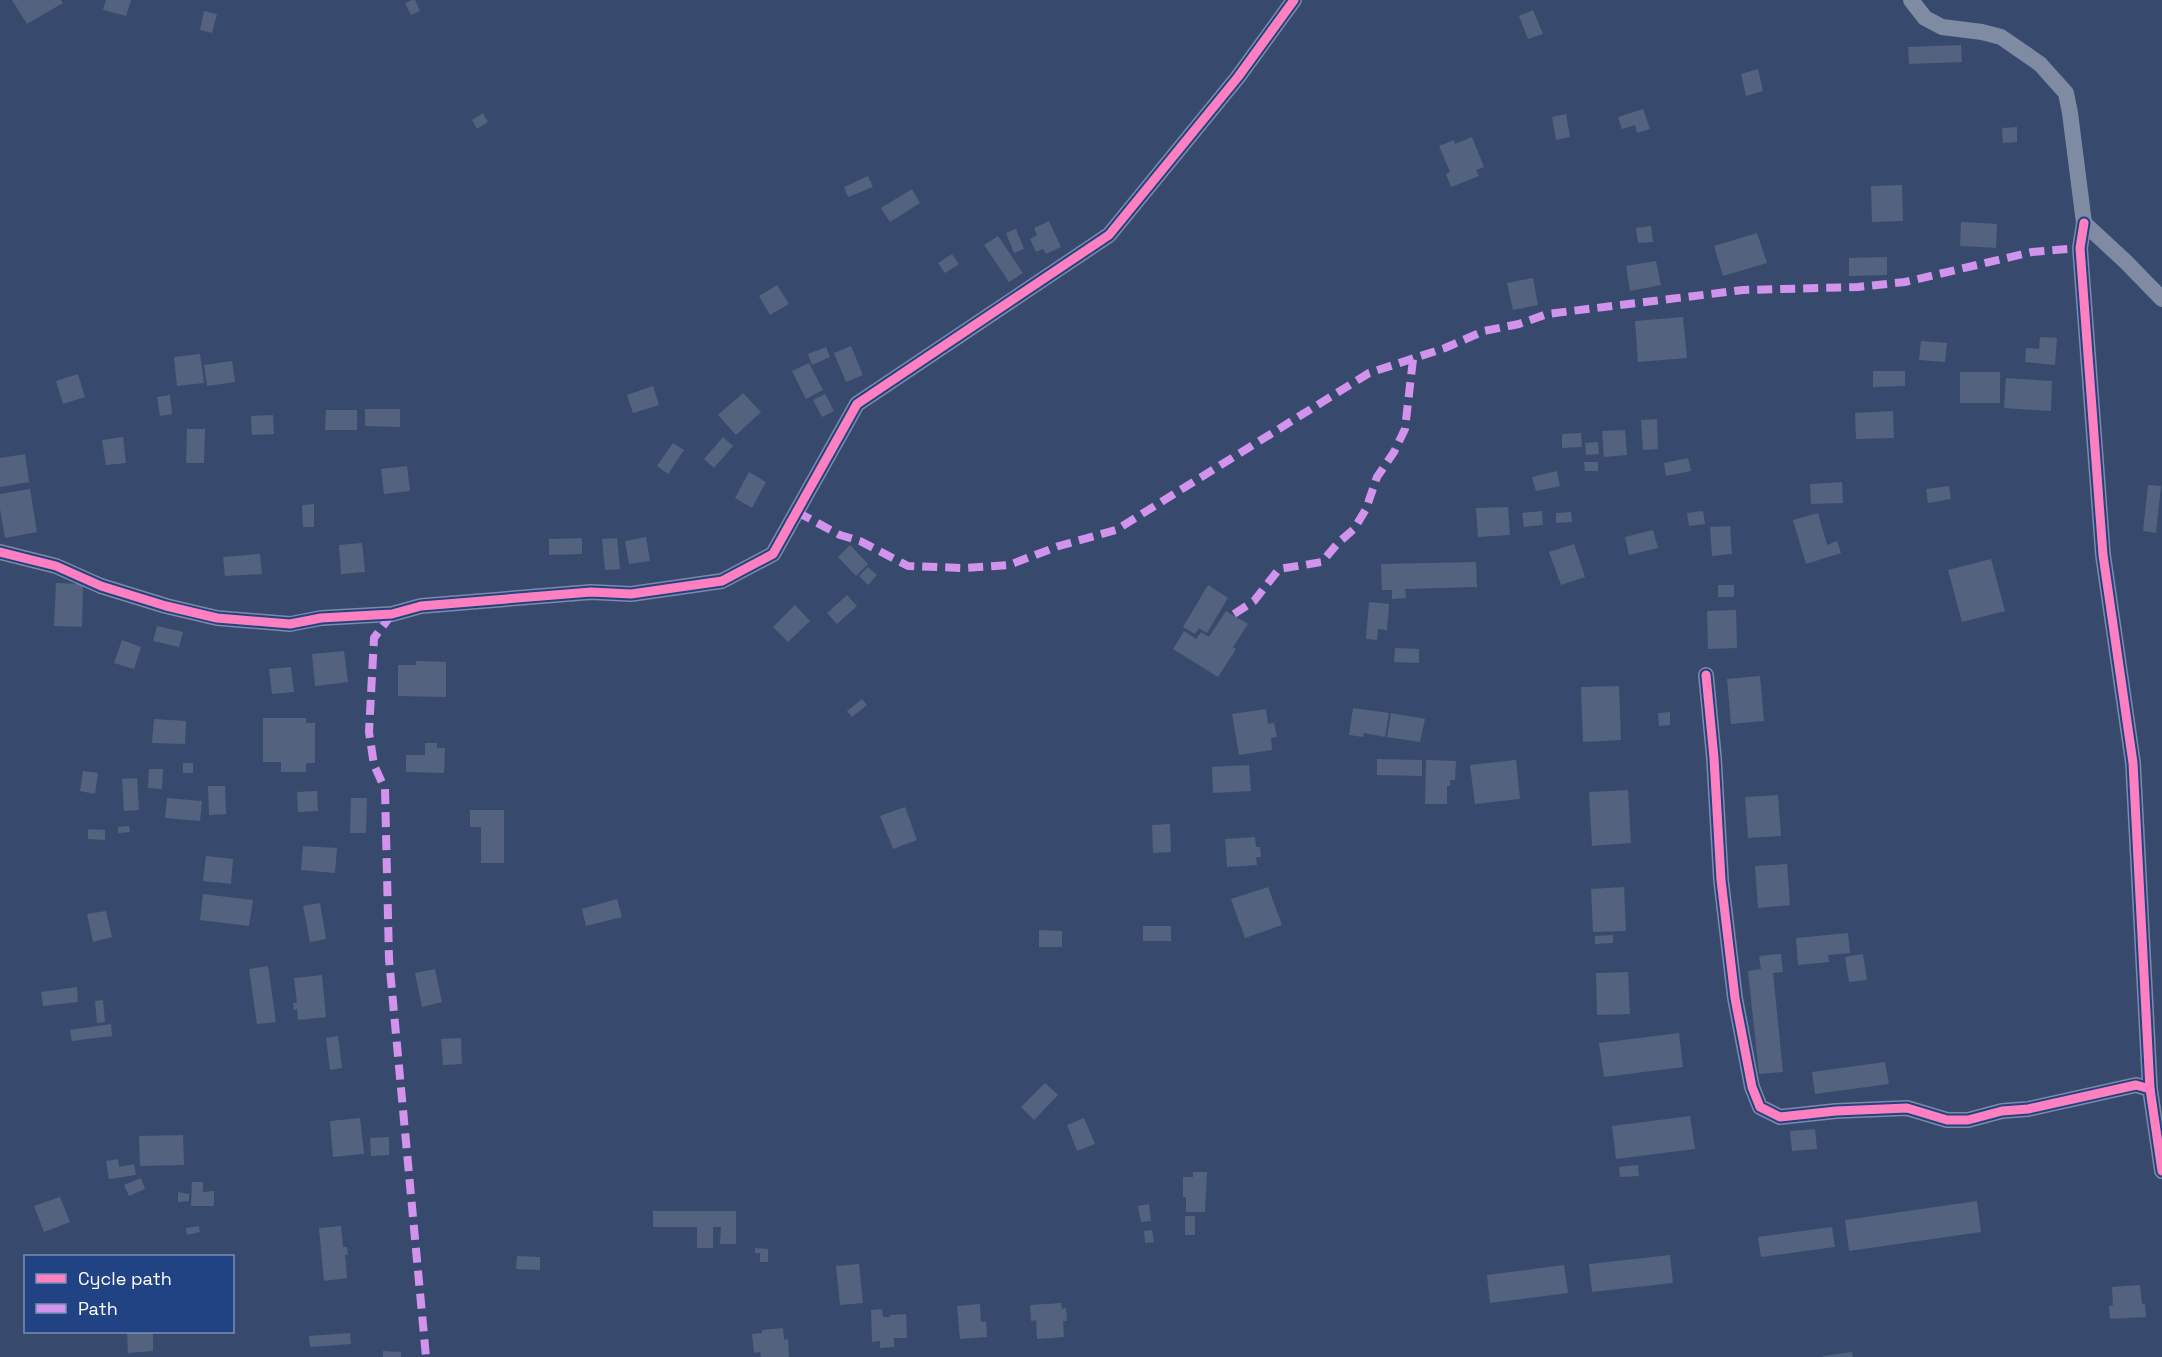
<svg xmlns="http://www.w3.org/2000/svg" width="2162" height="1357" font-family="'Space Grotesk',sans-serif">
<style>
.building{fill:#53627e}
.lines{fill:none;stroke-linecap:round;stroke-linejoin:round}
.minor{stroke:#7e8ba3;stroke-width:16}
.quiet{stroke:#d193ec;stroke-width:8;stroke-dasharray:15 8;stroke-linecap:butt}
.cycleway-casing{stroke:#214383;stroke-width:13}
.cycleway{stroke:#ff80c0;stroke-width:9}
</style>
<rect width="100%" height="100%" fill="#374a6d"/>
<g class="building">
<path d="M12,0H61L63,3L27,24Z"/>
<path d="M106,0H131L126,16L103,10Z"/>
<path d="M412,0H415L420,11L411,15L405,3Z"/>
<path d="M1533,10L1543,34L1528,39L1519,16Z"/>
<path d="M204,11L217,14L212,33L200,30Z"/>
<path d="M1961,45L1962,62L1909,64L1908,47Z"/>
<path d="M1758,69L1763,91L1746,96L1741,74Z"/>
<path d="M1643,109L1650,129L1637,133L1635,125L1622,129L1618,117Z"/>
<path d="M483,113L488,122L477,129L472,120Z"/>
<path d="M1566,114L1570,137L1556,140L1552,117Z"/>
<path d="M2017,127V142L2003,143L2002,128Z"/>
<path d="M1472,137L1484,167L1476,170L1479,176L1451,187L1446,174L1450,172L1439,146L1454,140L1455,144Z"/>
<path d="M868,176L873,187L848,197L844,187Z"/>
<path d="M1902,185L1903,221L1872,222L1871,186Z"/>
<path d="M912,189L920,203L890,222L881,208Z"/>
<path d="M1049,221L1061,247L1046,254L1043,249L1036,252L1030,239L1037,235L1034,228Z"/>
<path d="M1961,222L1997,224L1996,248L1960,246Z"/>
<path d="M1651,226L1653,242L1638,243L1636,228Z"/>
<path d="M1016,229L1024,249L1014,253L1006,233Z"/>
<path d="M1757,233L1767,263L1723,276L1714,246Z"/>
<path d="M998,236L1023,273L1009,282L984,245Z"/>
<path d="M952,254L959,264L945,273L938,263Z"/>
<path d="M1887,257V275L1849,276V258Z"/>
<path d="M1656,261L1661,285L1630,291L1626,266Z"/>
<path d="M1533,278L1538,305L1513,310L1507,283Z"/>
<path d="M777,285L789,304L770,315L759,296Z"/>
<path d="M1683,317L1687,358L1638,362L1635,321Z"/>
<path d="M2040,337L2057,338L2055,365L2025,362L2026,348L2039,349Z"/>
<path d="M1921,341L1947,343L1945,362L1919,360Z"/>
<path d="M851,346L863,375L846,382L834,353Z"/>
<path d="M826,347L830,357L812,365L808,354Z"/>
<path d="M200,354L204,383L177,386L174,357Z"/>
<path d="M232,361L235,382L207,386L204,365Z"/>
<path d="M809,363L823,390L806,399L792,371Z"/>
<path d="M1873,371H1905V386L1873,387Z"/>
<rect x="1960" y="372" width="40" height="31"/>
<path d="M78,374L85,397L63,404L56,381Z"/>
<path d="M2006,378L2052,381L2051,411L2004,408Z"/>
<path d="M653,386L659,405L633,413L627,395Z"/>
<path d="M743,393L761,412L736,435L718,415Z"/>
<path d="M825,394L834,411L822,417L813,400Z"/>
<path d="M170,395L172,414L160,416L157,397Z"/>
<path d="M365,409H400V427L365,426Z"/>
<path d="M326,410H357V430H325Z"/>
<path d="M1893,411L1894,438L1856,439L1855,413Z"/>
<path d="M273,415L274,434L252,435L251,416Z"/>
<path d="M1657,419L1658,449L1643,450L1641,420Z"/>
<path d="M187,429H205L204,463H186Z"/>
<path d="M1625,430L1627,455L1604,457L1602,431Z"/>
<path d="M1581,433L1582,447L1562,448V434Z"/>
<path d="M123,437L126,463L106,465L102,440Z"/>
<path d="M723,437L733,446L714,468L704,459Z"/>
<path d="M1598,442L1599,454L1586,455L1585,443Z"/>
<path d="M673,443L684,450L668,474L657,466Z"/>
<path d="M25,454L29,482L0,487V458Z"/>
<path d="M1688,458L1691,471L1666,476L1664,463Z"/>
<path d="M1584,462H1598V471H1585Z"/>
<path d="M407,466L410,491L384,494L381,469Z"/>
<path d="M1557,471L1560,486L1536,491L1532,477Z"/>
<path d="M749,472L766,482L752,508L735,498Z"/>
<path d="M1842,482L1843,503L1811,504L1810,484Z"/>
<path d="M2148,485L2161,486L2156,533L2143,531Z"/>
<path d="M1949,486L1951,499L1928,503L1926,489Z"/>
<path d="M30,489L37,532L5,538L0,509V494Z"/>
<path d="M314,504V527H303L302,505Z"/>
<path d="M1508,507L1510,535L1478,537L1476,508Z"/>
<path d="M1542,511L1543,525L1524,527L1522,513Z"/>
<path d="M1703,511L1705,524L1689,526L1687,513Z"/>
<path d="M1571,512L1572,522L1556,523V513Z"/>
<path d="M1818,513L1827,545L1837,541L1841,553L1806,564L1793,520Z"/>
<path d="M1730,526L1732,554L1712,556L1710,527Z"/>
<path d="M1653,530L1658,548L1629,555L1625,537Z"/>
<path d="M646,537L650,561L629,564L625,541Z"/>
<path d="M582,538V554L549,555V539Z"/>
<path d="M617,538L620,569L605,570L602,539Z"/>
<path d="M362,543L365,572L341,574L339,545Z"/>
<path d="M1574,544L1585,577L1561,585L1549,552Z"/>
<path d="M850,545L868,564L856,576L838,557Z"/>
<path d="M260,554L262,574L225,576L223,557Z"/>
<path d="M1991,559L2005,611L1962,622L1948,570Z"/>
<path d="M1476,562L1477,587L1405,589L1406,598L1392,599V590H1382L1381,564Z"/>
<path d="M868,567L877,575L868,585L859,576Z"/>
<path d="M56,583L83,584L82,627L54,626Z"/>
<path d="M1208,585L1228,598L1207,633L1199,628L1195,634L1183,627Z"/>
<rect x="1718" y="585" width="16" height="12"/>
<path d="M847,595L857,606L837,624L827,613Z"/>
<path d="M1369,602L1389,604L1387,630L1378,629L1377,640L1366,639Z"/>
<path d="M795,605L810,621L788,642L773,627Z"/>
<path d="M1736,610L1737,648L1708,649L1707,611Z"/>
<path d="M1226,611L1248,624L1233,647L1236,649L1218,677L1173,649L1184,631L1196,639L1201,632L1209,637Z"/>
<path d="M157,626L183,632L179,647L153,641Z"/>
<path d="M122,640L141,647L134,669L114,663Z"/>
<path d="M1395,648L1419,649V663L1394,662Z"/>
<path d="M344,651L348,682L315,686L312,654Z"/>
<path d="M416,661L446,662V697L398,696V665H416Z"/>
<path d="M291,667L294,692L272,694L269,669Z"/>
<path d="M1760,676L1764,721L1731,724L1727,679Z"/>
<path d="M1619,686L1621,740L1583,742L1581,687Z"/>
<path d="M862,699L867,705L852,717L847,711Z"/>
<path d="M1353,708L1389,713L1385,737L1364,733L1363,737L1349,735Z"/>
<path d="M1266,709L1268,724L1274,723L1277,737L1271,738L1272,750L1239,755L1232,714Z"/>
<path d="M1670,712V725L1659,726L1658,713Z"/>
<path d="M1391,713L1425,719L1420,742L1387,737Z"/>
<path d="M263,718H306V723H315V763H306V772H281V762H263Z"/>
<path d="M154,719L186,721L185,744L152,743Z"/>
<path d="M425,743H437V748H445L444,773L406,772V755H425Z"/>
<path d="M1377,759L1422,760V776L1377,775Z"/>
<path d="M1426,760L1456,761L1455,780H1450V786H1447V804H1425Z"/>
<path d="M1516,760L1520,799L1475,804L1470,765Z"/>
<rect x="183" y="763" width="10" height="10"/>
<path d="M1249,765L1251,791L1213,793L1212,767Z"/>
<path d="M149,769H163L162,789L148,788Z"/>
<path d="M83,771L98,773L95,794L80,791Z"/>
<path d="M137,778L139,810L124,811L122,779Z"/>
<path d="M208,786H225L226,814L209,815Z"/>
<path d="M1628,790L1631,843L1592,846L1589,792Z"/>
<path d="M317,791L318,811L298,812L297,792Z"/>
<path d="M1778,795L1781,836L1748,838L1745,797Z"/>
<path d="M167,798L202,801L200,821L165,818Z"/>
<path d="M351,798H367L366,833H350Z"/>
<path d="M905,807L917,840L893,849L880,816Z"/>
<path d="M470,810H504V863H481V827H470Z"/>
<path d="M1170,824L1171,852L1153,853L1152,825Z"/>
<path d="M129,826L130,832L118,833V827Z"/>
<path d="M88,829L105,830V840L88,839Z"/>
<path d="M1255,837L1256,847H1260L1261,857H1256L1257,865L1227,867L1225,839Z"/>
<path d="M303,846L337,848L335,873L301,870Z"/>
<path d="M206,856L233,859L231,884L203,881Z"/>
<path d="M1787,864L1790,905L1758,908L1755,866Z"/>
<path d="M1268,887L1282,925L1245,938L1231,899Z"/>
<path d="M1624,887L1626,931L1593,932L1591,889Z"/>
<path d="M203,894L253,900L249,926L200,920Z"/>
<path d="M617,899L622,917L586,926L582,909Z"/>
<path d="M320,903L326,939L310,942L303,906Z"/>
<path d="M106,911L112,937L93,942L87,914Z"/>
<rect x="1143" y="926" width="28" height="15"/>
<path d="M1039,930L1062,931V947H1039Z"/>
<path d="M1848,933L1850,953L1828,955L1829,962L1798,965L1796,938Z"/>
<path d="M1613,935V943L1595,944V936Z"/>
<path d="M1781,954L1783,972L1773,973L1783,1072L1759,1074L1748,971L1761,969L1759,956Z"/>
<path d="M1863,954L1867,980L1849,982L1845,957Z"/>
<path d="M268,966L276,1022L257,1024L249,969Z"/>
<path d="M435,969L442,1002L422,1007L415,973Z"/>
<path d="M1628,972L1630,1014L1597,1015L1596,973Z"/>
<path d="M322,975L326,1017L298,1020L297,1009L294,1010L293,1003H297L294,978Z"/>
<path d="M77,987L78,1002L43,1006L41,992Z"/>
<path d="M103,1000L105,1022L97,1023L95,1001Z"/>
<path d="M111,1024L112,1036L72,1041L70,1030Z"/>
<path d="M1679,1033L1683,1067L1604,1077L1599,1043Z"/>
<path d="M338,1036L342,1068L330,1070L326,1038Z"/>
<path d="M461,1038L462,1064L443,1065L441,1039Z"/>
<path d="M1885,1062L1889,1084L1815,1094L1812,1072Z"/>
<path d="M1045,1083L1058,1095L1034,1120L1021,1107Z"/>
<path d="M1690,1116L1695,1149L1616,1159L1612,1126Z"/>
<path d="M360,1118L364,1154L333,1157L330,1121Z"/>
<path d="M1084,1118L1095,1144L1077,1151L1067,1125Z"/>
<path d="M1815,1129L1817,1149L1792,1151L1790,1131Z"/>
<path d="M183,1135L184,1165L140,1166L139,1136Z"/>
<path d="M389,1137V1155L371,1156L370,1138Z"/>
<path d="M118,1159L119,1167L134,1164L136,1175L109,1179L106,1161Z"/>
<path d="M1638,1165L1639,1176L1620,1177L1619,1167Z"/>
<path d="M1193,1172H1207L1205,1212H1186V1197H1183V1177H1193Z"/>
<path d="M141,1178L145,1189L129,1196L124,1185Z"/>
<path d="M192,1182H203V1192L214,1191V1206H191Z"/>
<path d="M178,1192L189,1194V1201L178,1202Z"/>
<path d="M60,1197L70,1222L44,1232L34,1206Z"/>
<path d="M1977,1201L1981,1232L1849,1251L1845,1220Z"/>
<path d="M1149,1204L1151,1221L1141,1222L1138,1206Z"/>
<path d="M653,1211H736V1244H720L721,1227H713V1248H697V1227H653Z"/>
<rect x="1185" y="1216" width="10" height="19"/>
<path d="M199,1226L200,1232L187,1235L186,1228Z"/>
<path d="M341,1226L343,1247H347L348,1255H345L347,1278L324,1281L319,1228Z"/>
<path d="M1832,1227L1835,1247L1761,1257L1758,1237Z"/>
<path d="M1152,1230L1154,1242L1145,1243L1144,1231Z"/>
<path d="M755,1248L768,1249V1262H760V1253H755Z"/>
<path d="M1670,1255L1673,1283L1592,1292L1589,1264Z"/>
<path d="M517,1256L540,1257V1270L516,1269Z"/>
<path d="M859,1264L863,1303L840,1305L836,1266Z"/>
<path d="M1564,1265L1568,1293L1490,1303L1487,1275Z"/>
<path d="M2140,1285L2142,1304H2145L2146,1317L2110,1319L2109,1306L2113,1305L2112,1287Z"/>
<path d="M1061,1303L1062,1309L1066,1308L1067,1321H1063L1064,1337L1037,1339L1036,1320L1031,1321L1030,1305Z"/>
<path d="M980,1304L981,1322L986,1321L987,1337L960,1339L957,1306Z"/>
<path d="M882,1309L883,1317H890V1315L906,1314L907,1338H894V1347L880,1348V1341L872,1342L871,1310Z"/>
<path d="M783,1328L784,1340L788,1339L789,1357H761L760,1352L754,1353L752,1334L762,1333V1330Z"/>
<path d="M127,1332H153V1351L128,1353Z"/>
<path d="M350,1333L351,1344L310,1347L309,1336Z"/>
<path d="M383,1351L401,1352V1357H383Z"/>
<path d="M1852,1352L1853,1357H1823V1356Z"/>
</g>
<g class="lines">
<g class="minor">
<path d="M1911,0L1925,18L1942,27L1982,32L2001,37L2040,64L2066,93L2070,113L2084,223L2126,262L2162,299"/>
<path d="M2084,223L2080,248L2103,555L2133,763L2150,1089"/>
<path d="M0,552L56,566L101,586L166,606L217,618L290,624L321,618L392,614L421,606L591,592L631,594L722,581L773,554L857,404L1109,235L1238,77L1294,0"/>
<path d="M1706,675L1714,758L1721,880L1735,998L1752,1087L1760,1107L1780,1117L1836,1111L1907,1108L1947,1120H1968L2002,1111L2028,1109L2136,1085L2150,1089L2162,1171"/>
</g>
<g class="quiet">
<path d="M797,512L840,535L860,541L908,566L963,568L1009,565L1059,546L1116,530L1369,373L1445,348L1484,331L1519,324L1547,314L1686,297L1743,290L1858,287L1905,282L2032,252L2080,248"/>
<path d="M392,614L374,638L369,732L374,765L385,789L389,959L426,1357"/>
<path d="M1234,614L1254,601L1279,569L1322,562L1338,543L1354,529L1366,509L1377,477L1394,452L1405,429L1413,359"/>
</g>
<g class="cycleway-casing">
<g id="cycleway">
<path d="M2084,223L2080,248L2103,555L2133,763L2150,1089"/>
<path d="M0,552L56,566L101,586L166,606L217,618L290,624L321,618L392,614L421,606L591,592L631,594L722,581L773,554L857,404L1109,235L1238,77L1294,0"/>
<path d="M1706,675L1714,758L1721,880L1735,998L1752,1087L1760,1107L1780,1117L1836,1111L1907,1108L1947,1120H1968L2002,1111L2028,1109L2136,1085L2150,1089L2162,1171"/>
</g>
</g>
<use href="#cycleway" class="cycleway"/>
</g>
<rect x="24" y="1255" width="210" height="78" fill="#214383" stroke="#7a8eb5" stroke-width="1.5"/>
<rect x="36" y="1274" width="30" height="9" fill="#ff80c0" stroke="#7a8eb5" stroke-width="1.5"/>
<text x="78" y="1285" font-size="18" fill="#ffffff">Cycle path</text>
<rect x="36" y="1304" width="30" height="9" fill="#d193ec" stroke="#7a8eb5" stroke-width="1.5"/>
<text x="78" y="1315" font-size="18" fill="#ffffff">Path</text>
</svg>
